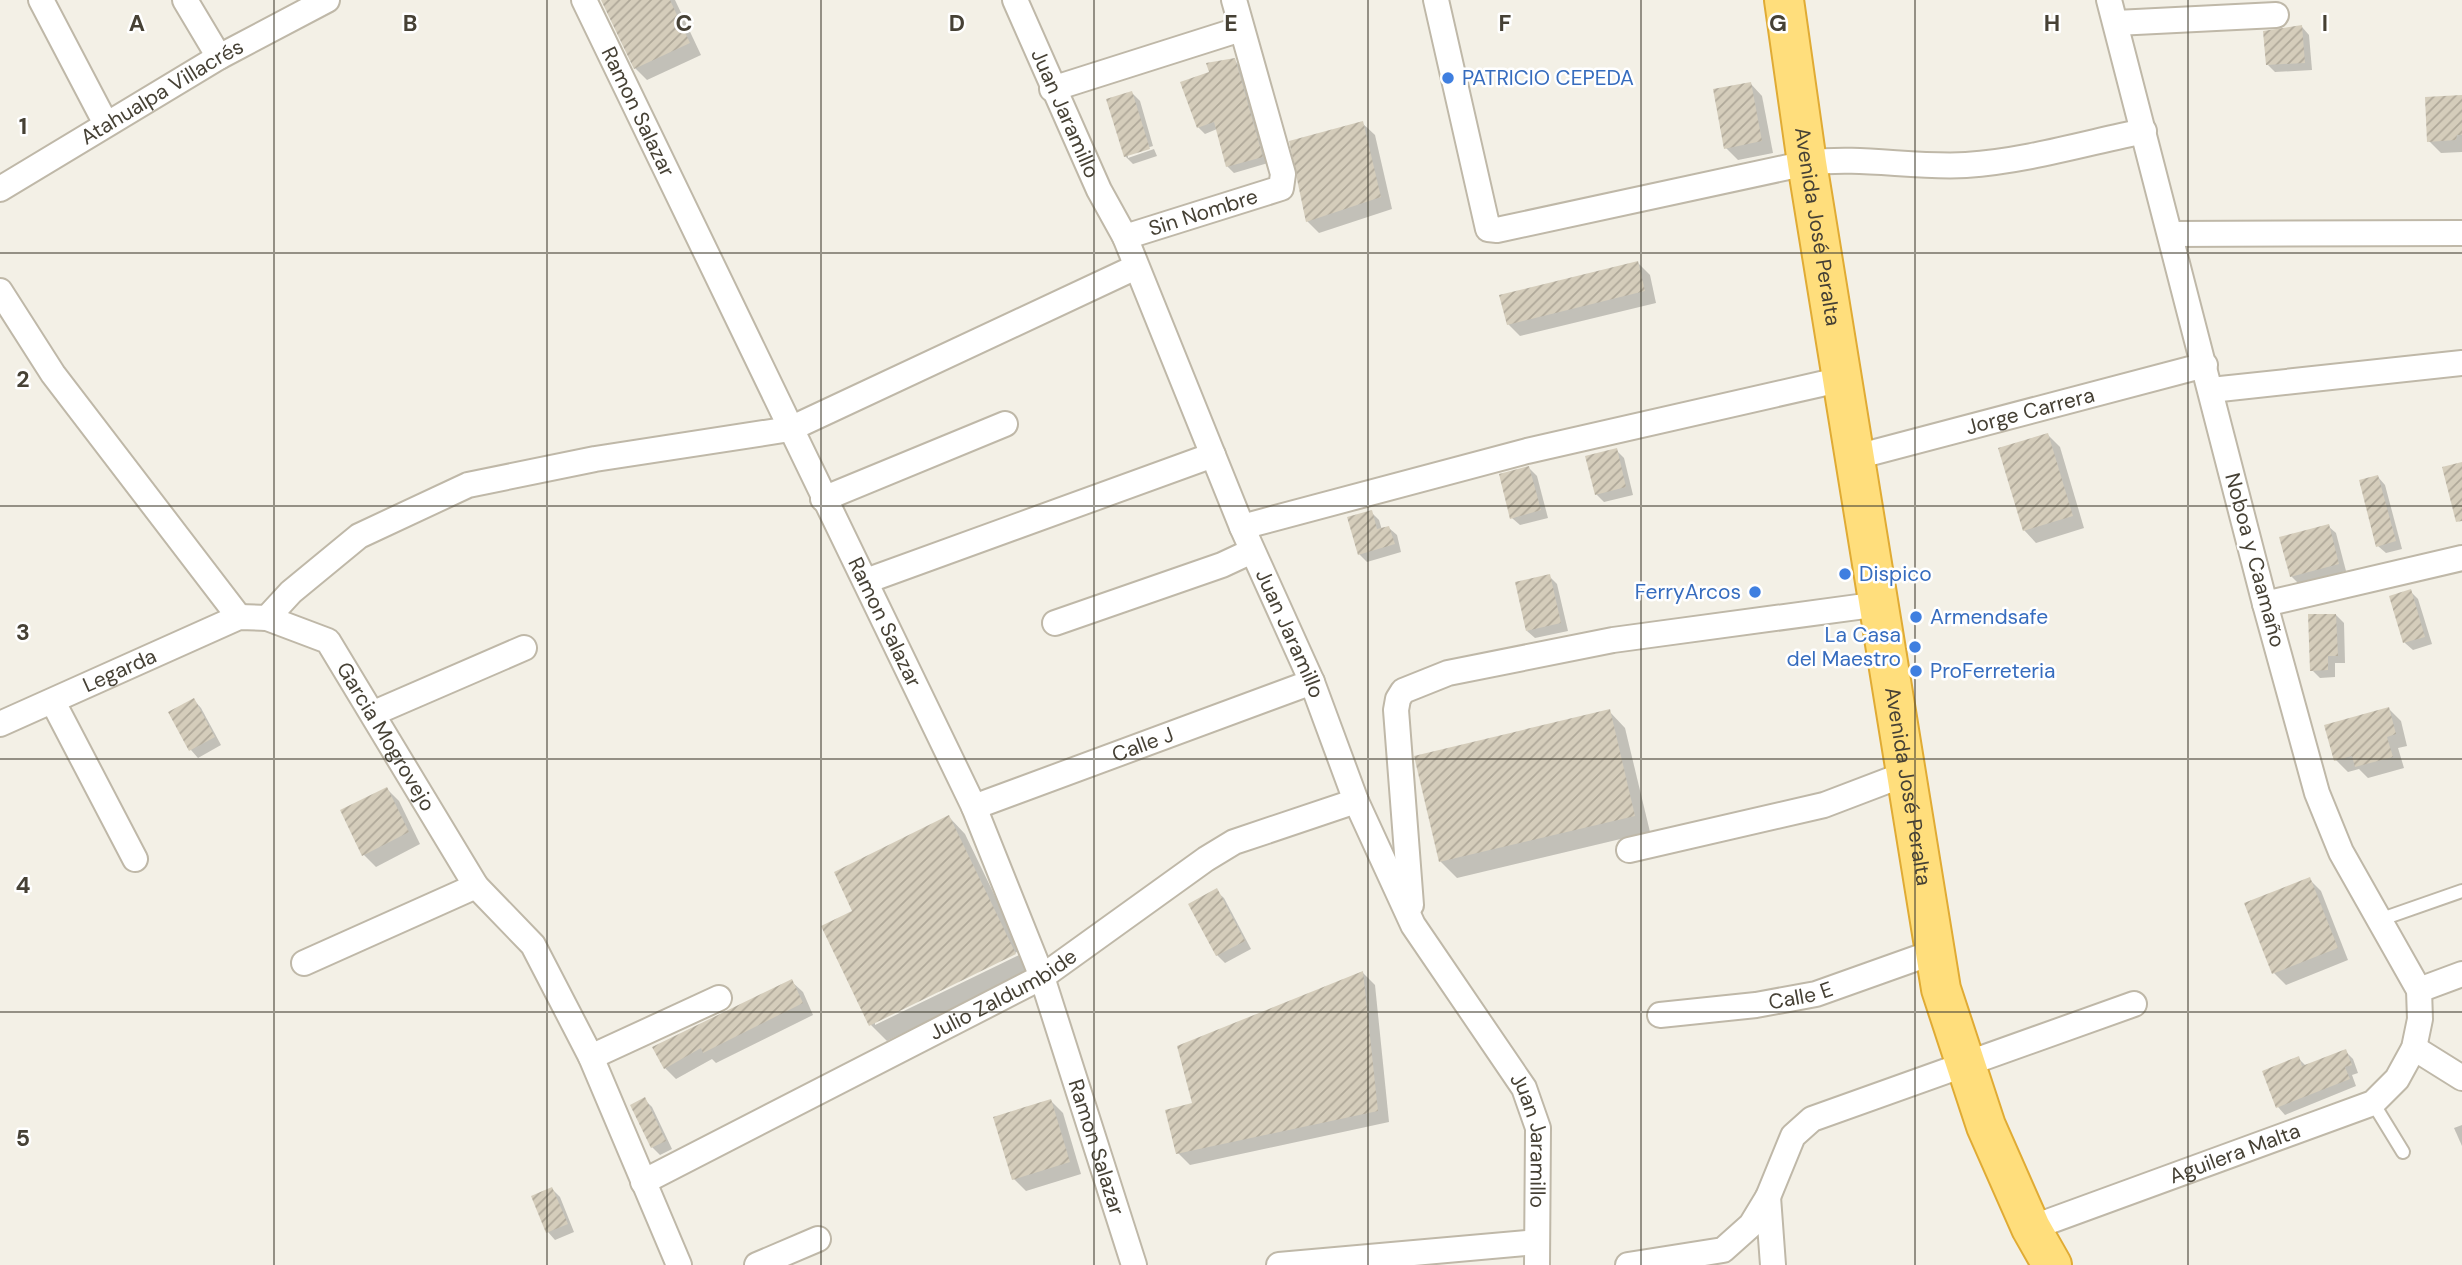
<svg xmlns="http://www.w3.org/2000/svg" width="2462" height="1265" font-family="'DM Sans',sans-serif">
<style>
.shadow{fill:#0003}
.building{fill:url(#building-hatch)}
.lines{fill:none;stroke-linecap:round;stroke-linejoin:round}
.service-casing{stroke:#bfb8a8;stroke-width:16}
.minor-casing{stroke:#bfb8a8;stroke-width:28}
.trunk-casing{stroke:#e0ab34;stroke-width:42}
.service{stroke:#fff;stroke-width:12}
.minor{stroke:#fff;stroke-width:24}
.trunk{stroke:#ffde7c;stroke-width:38}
.grid{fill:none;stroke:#464135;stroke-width:2;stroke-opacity:0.55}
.shop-dot{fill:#3f7fe0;stroke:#fff;stroke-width:2.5}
.labels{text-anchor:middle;stroke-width:5;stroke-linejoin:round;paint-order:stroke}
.shop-label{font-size:21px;fill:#366cbe;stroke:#fff;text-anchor:start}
.street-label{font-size:21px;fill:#464135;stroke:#fff}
.grid-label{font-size:23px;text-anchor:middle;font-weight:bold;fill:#464135;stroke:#fff;stroke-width:5;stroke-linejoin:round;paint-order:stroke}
</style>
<defs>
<pattern id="building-hatch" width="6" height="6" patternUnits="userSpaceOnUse" patternTransform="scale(1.75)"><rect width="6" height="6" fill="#d5cdbb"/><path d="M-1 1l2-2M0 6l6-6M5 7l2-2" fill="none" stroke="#afa899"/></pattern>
</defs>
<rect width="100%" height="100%" fill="#f3f0e6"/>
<g class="shadow">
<path d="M609,0H675L701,55L647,80L635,68Z"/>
<path d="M2302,27L2309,35L2312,70L2275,72L2268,65Z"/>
<path d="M1234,60L1241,67L1268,163L1234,173L1227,166L1217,129L1205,134L1198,127L1211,73Z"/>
<path d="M1750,83L1762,96L1773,153L1738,160L1726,148Z"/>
<path d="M1132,93L1140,101L1153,146L1128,154V158L1154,149L1157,156L1133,164L1125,156Z"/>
<path d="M2462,97V152L2441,153L2429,141Z"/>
<path d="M1362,123L1375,135L1392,209L1319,233L1307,221Z"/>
<path d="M1638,263L1650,275L1656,303L1520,336L1508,324Z"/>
<path d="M2048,435L2060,447L2084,528L2036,543L2024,530Z"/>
<path d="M1616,450L1624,458L1633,495L1604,502L1596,494Z"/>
<path d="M1529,468L1537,476L1548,518L1520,525L1512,518Z"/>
<path d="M2378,477L2385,485L2402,549L2386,553L2378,546Z"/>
<path d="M1371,512L1379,520L1382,530L1389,528L1397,535L1401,552L1367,562L1359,554Z"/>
<path d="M2328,526L2336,533L2346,571L2299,584L2291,576Z"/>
<path d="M1549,576L1557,584L1568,631L1535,638L1527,631Z"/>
<path d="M2410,591L2418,599L2432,644L2413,650L2405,643L2391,597Z"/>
<path d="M2336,615L2344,623L2345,663H2335V677L2320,678L2312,670Z"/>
<path d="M194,700L201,708L221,745L198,758L191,750Z"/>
<path d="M2389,709L2401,721L2407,746L2398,748L2404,768L2368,778L2359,769L2348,772L2336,760Z"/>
<path d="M1609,711L1625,728L1650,832L1457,878L1440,861Z"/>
<path d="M387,789L399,801L420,844L376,867L364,855Z"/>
<path d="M949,817L965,834L1021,950L875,1022V1025L1023,953L1031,971L887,1041L871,1025L855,912Z"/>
<path d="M2309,879L2321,891L2348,960L2286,985L2274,973Z"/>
<path d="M1216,891L1224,898L1251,949L1225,963L1217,955L1190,905Z"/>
<path d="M1363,973L1375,985L1389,1122L1190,1165L1178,1153L1194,1104Z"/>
<path d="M791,981L803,992L813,1015L716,1063L712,1059L676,1079L665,1068Z"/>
<path d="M2345,1051L2353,1059L2358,1073L2352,1075L2356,1086L2285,1115L2278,1107L2298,1058L2306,1066Z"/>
<path d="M644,1099L652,1107L672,1149L660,1155L652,1147Z"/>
<path d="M1051,1101L1063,1113L1081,1174L1026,1191L1014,1179Z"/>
<path d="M2462,1125V1146L2454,1128Z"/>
<path d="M552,1189L560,1197L574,1232L555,1240L548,1232L533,1197Z"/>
</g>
<g class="building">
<path d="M601,0H670L690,43L634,69Z"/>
<path d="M2302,25L2305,63L2266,65L2263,31Z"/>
<path d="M1235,58L1263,157L1226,167L1214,122L1197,128L1180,82L1209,72L1206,63Z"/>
<path d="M1751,82L1762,141L1724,149L1713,89Z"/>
<path d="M1132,91L1150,149L1124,157L1106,99Z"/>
<path d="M2462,95V135H2457L2456,140L2427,142L2425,97Z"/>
<path d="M1363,121L1381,197L1306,222L1289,141Z"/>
<path d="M1638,261L1645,291L1507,325L1499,295Z"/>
<path d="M2048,433L2073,516L2023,531L1998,448Z"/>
<path d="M1617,448L1626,487L1595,495L1585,456Z"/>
<path d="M2462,462V521L2456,522L2442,467Z"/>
<path d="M1529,466L1541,510L1510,519L1499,474Z"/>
<path d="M2378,475L2396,541L2376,547L2359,480Z"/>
<path d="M1372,510L1377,529L1389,526L1395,544L1358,555L1347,517Z"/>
<path d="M2329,524L2339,564L2290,577L2279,537Z"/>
<path d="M1550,574L1561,623L1526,631L1515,582Z"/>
<path d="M2411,589L2425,637L2403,643L2389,596Z"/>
<path d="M2308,614H2336L2338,656H2328V670L2310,671Z"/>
<path d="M194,698L215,737L189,751L168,712Z"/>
<path d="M2389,707L2396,734L2387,737L2393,757L2355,767L2352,756L2334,761L2324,725Z"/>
<path d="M1610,709L1635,816L1439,862L1414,756Z"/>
<path d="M387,787L409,832L362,856L340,810Z"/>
<path d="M949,815L1016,954L869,1026L821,926L852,911L834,872Z"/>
<path d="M2310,877L2338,948L2272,974L2244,903Z"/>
<path d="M1217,888L1245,941L1216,956L1188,904Z"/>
<path d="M1363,971L1378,1111L1176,1154L1165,1110L1192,1103L1177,1046Z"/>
<path d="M792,979L803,1003L703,1053L701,1048L664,1069L652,1047Z"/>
<path d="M2346,1049L2352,1065L2345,1067L2350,1079L2276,1108L2262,1071L2299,1056L2302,1066Z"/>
<path d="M645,1097L666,1141L651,1148L630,1105Z"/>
<path d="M1051,1099L1070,1162L1012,1180L993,1117Z"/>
<path d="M552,1187L568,1224L546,1233L531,1196Z"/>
</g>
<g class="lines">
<g class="service-casing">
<g id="service">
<path d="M2379,920L2462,891"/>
<path d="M2373,1103L2403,1152"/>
</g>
</g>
<g class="minor-casing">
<g id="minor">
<path d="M41,0L106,124"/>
<path d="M185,0L219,57"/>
<path id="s1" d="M584,0L974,807L1042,977L1134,1265"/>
<path id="s2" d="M1015,0L1099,190L1125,237L1242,527L1312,682L1356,801L1413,925L1524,1088L1538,1128L1537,1265"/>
<path d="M1436,0L1488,229L1497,230L1807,163C1861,156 1912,168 1966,165C2026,161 2086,143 2144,131"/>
<path d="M2116,23L2276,15"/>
<path d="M1052,89L1241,29"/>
<path id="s3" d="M0,189L219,57L327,0"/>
<path d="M2172,234L2462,233"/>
<path id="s4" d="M1125,237L1281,188L1283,174L1234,0"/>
<path d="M0,291L53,374L239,617"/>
<path d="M2211,390L2462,363"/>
<path id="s5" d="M1856,457L2205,365"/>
<path d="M823,499L1005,424"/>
<path d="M1242,527L1527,451L1843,379"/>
<path d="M866,581L1213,455"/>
<path d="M2265,604L2462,558"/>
<path d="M267,618L291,592L359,536L468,485L595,459L790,429L1136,267"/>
<path d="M1055,623L1222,565L1252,551"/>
<path d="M53,702L135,859"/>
<path d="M374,713L524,648"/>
<path id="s6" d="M0,724L239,617L267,618L328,641L476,886L533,945L591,1057L679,1265"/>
<path id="s7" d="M974,807L1312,682"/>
<path d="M1629,850L1824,805L1908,773"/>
<path d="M1411,905L1396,710L1398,699L1403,691L1448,673L1613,640L1880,604"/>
<path d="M304,963L476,886"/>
<path d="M2419,990L2462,974"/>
<path id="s8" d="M1660,1015L1756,1005L1816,994L1934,952"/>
<path d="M2414,1048L2462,1078"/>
<path d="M591,1057L719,998"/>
<path id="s9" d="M643,1182L1042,977L1206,859L1234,842L1356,801"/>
<path d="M1768,1197L1773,1265"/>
<path id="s10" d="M2031,1228L2373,1103L2397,1079L2414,1048L2420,1019L2419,990L2341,852L2317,793L2265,604L2109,0"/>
<path d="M757,1265L818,1239"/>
<path d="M1279,1265L1537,1242"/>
<path d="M1628,1265L1723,1250L1751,1225L1768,1197L1793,1136L1812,1119L2134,1004"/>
</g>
</g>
<g class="trunk-casing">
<g id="trunk">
<path id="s11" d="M1784,0L1807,163L1941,989L1986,1126L2031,1228L2052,1265"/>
</g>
</g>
<use href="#service" class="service"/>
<use href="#minor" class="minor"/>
<use href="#trunk" class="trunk"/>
</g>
<path class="grid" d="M274,0V1265M547,0V1265M821,0V1265M1094,0V1265M1368,0V1265M1641,0V1265M1915,0V1265M2188,0V1265M0,253H2462M0,506H2462M0,759H2462M0,1012H2462"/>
<g class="shop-dot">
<circle cx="1448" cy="78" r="7"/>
<circle cx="1845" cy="574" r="7"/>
<circle cx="1755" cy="592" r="7"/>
<circle cx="1916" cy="617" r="7"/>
<circle cx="1915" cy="647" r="7"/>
<circle cx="1916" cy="671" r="7"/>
</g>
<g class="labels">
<g class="shop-label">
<text x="1462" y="85">PATRICIO CEPEDA</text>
<text x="1859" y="581">Dispico</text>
<text x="1741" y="599" text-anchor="end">FerryArcos</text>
<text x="1930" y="624">Armendsafe</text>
<text x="1901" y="642" text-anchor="end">La Casa<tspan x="1901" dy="24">del Maestro</tspan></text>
<text x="1930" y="678">ProFerreteria</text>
</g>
<g class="street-label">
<text dy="7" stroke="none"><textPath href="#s3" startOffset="189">Atahualpa Villacrés</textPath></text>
<text dy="7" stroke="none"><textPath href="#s1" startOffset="124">Ramon Salazar</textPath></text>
<text dy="7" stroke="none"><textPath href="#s2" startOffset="124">Juan Jaramillo</textPath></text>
<text dy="7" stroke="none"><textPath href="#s4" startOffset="82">Sin Nombre</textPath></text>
<text dy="7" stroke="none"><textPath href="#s11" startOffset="229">Avenida José Peralta</textPath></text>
<text dy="7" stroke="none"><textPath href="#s5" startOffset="180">Jorge Carrera</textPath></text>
<text transform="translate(2255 560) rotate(75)" y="7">Noboa y Caamaño</text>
<text dy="7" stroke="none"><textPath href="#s1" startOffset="691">Ramon Salazar</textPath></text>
<text dy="7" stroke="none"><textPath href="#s2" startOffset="691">Juan Jaramillo</textPath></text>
<text dy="7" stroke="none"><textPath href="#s6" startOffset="131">Legarda</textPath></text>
<text dy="7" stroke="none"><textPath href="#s6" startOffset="467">Garcia Mogrovejo</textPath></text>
<text dy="7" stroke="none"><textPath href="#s7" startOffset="180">Calle J</textPath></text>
<text dy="7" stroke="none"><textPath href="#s11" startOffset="796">Avenida José Peralta</textPath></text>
<text dy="7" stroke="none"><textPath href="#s9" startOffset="406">Julio Zaldumbide</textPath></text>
<text dy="7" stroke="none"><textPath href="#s8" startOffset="142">Calle E</textPath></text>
<text dy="7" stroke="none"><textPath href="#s2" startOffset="1258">Juan Jaramillo</textPath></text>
<text dy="7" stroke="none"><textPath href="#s1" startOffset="1258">Ramon Salazar</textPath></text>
<text dy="7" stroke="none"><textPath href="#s10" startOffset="217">Aguilera Malta</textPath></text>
</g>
</g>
<g class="grid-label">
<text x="137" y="31">A</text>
<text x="410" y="31">B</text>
<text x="684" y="31">C</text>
<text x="957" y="31">D</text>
<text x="1231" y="31">E</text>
<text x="1505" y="31">F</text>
<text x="1778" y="31">G</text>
<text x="2052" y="31">H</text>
<text x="2325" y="31">I</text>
<text x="23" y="134">1</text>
<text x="23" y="387">2</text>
<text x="23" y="640">3</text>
<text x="23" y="893">4</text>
<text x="23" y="1146">5</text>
</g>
</svg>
